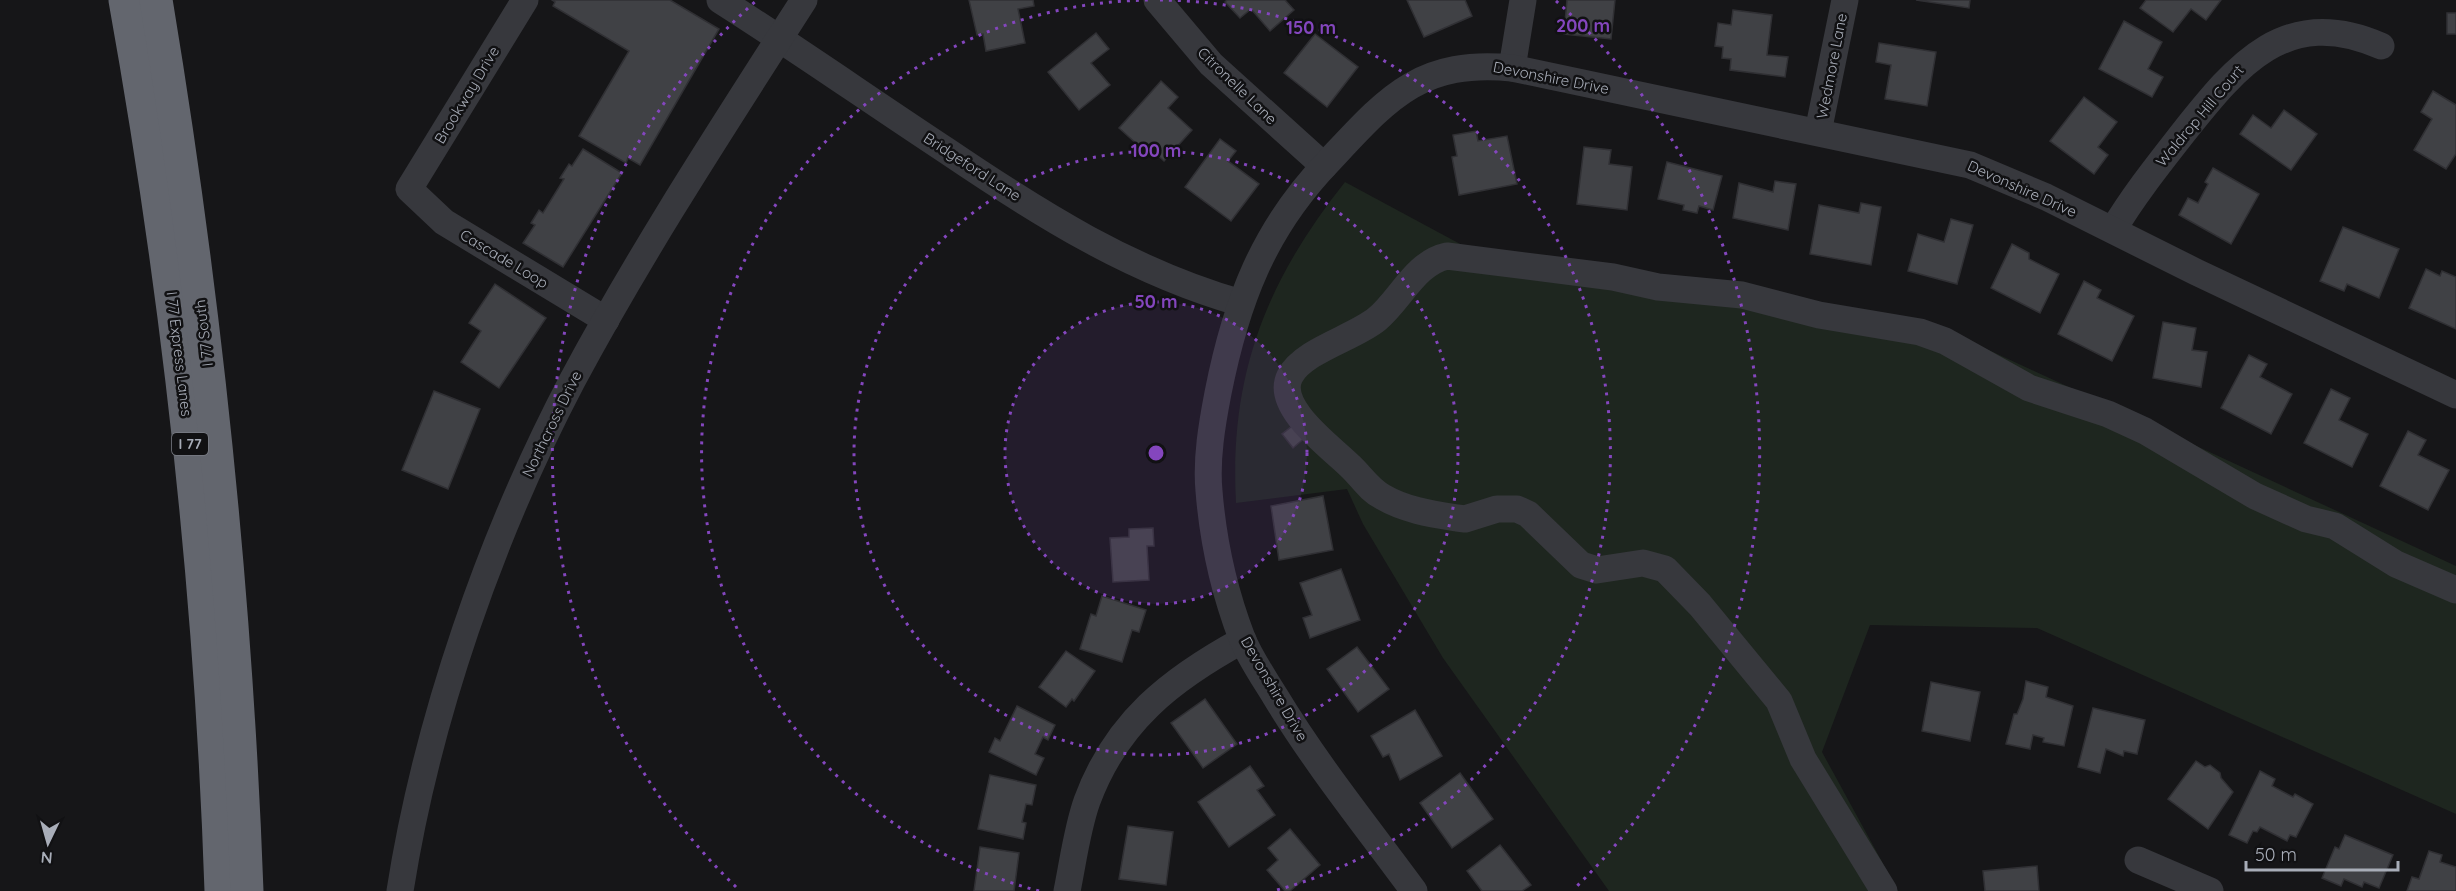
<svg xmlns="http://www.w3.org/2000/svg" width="2456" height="891" font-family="Quicksand,sans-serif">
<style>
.green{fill:#1e261f}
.building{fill:#404145;stroke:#303034;stroke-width:1.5}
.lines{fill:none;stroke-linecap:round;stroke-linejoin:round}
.minor{stroke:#37383d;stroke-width:27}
.highway{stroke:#63666e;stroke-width:33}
.ring{fill:none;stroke:#8446be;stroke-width:3;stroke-dasharray:3 6}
.labels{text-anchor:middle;stroke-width:5;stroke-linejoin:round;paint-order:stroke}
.shield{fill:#111113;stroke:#7b7e86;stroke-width:1.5}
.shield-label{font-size:14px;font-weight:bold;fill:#a8adb8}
.street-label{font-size:15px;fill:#a8adb8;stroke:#111113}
.centre{fill:#8446be;stroke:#111113;stroke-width:3}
.ring-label{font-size:18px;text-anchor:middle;font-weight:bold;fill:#8446be;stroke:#111113;stroke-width:5;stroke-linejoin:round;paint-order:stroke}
</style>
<rect width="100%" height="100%" fill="#161618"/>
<path class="green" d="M1345,182L1462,245L1941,328L2456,566V814L2037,628L1870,625L1822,752L1898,891H1609L1443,658L1363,524L1347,489L1236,503C1229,376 1266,281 1345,182Z"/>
<g class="building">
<path d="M552,0H670L719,29L640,165L628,158L626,163L579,136L629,51L553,6L555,2Z"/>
<path d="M969,0H1033L1034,6L1018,9L1025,43L986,51L983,34L977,35Z"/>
<path d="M1227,0H1285L1294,10L1270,31L1251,9L1240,18L1225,2Z"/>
<path d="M1407,0H1465L1472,16L1424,37Z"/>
<path d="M1567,0H1615L1611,39L1564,34Z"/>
<path d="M1916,0H1970L1969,8Z"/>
<path d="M2146,0H2221L2206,20L2191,9L2173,32L2140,8Z"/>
<path d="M1733,10L1772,15L1767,55L1788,57L1785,77L1730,70L1731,59L1722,58L1723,47L1715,46L1718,23L1731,25Z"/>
<rect x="2447" y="13" width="9" height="21"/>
<path d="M2124,21L2162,42L2148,69L2163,77L2152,97L2099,69Z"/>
<path d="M1096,33L1109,49L1091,63L1110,85L1079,110L1048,72Z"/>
<path d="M1315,34L1358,67L1327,107L1284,73Z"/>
<path d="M1879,43L1936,52L1927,106L1885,99L1891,65L1876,62Z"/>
<path d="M1161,81L1178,97L1168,108L1192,130L1164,161L1152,150L1148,154L1119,128Z"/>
<path d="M2433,91L2456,105V154L2446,169L2414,150L2432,119L2421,112Z"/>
<path d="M2084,97L2117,122L2098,147L2108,155L2094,174L2050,141Z"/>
<path d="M2284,110L2317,134L2291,170L2240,134L2253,115L2271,128Z"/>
<path d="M1476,131L1478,141L1507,136L1517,184L1459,195L1452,157L1457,156L1453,135Z"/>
<path d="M1220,139L1236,151L1228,161L1259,184L1231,221L1185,187Z"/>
<path d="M1584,147L1611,150L1609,164L1632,167L1627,210L1577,204Z"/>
<path d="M583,149L622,173L563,267L523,243L535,225L531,223L539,210L543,213L564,179L560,178L569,164L572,166Z"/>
<path d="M1667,162L1722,176L1713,210L1699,206L1697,213L1683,210L1684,205L1658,199Z"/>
<path d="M2213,168L2259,194L2231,244L2179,215L2188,198L2198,203L2208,184L2205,182Z"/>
<path d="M1775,181L1796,184L1788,230L1733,218L1739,183L1773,192Z"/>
<path d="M1861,203L1881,207L1871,265L1810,254L1819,205L1859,213Z"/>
<path d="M1951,219L1973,225L1957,284L1908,271L1918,234L1944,242Z"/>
<path d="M2343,227L2399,249L2379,298L2347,284L2344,291L2320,281Z"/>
<path d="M2012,244L2029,253V259L2059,274L2040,313L1991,288Z"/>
<path d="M2426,269L2440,276L2442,271L2456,277V329L2409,308Z"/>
<path d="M2084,281L2101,290L2097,298L2134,316L2112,361L2058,334Z"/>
<path d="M495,284L546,318L499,388L461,362L481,331L469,323Z"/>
<path d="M2163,322L2196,328L2192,350L2207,352L2201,387L2153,378Z"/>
<path d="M2249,355L2267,364L2260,377L2292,394L2271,434L2221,408Z"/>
<path d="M2331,389L2350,398L2339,420L2368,434L2352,467L2304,443Z"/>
<path d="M434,391L480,409L448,489L402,470Z"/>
<path d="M1296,423L1307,436L1293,448L1282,434Z"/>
<path d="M2408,431L2426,440L2418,455L2449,470L2428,510L2380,486Z"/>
<path d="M1323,496L1333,550L1279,560L1271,506Z"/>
<path d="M1153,528L1154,546H1147L1149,580L1113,582L1110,538L1129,537V529Z"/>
<path d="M1341,569L1360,620L1310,638L1303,618L1312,615L1300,583Z"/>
<path d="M1102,596L1146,610L1139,632L1132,630L1122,662L1080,649L1091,614L1096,616Z"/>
<path d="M1357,647L1389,689L1358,712L1327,669Z"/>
<path d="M1066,651L1095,671L1074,701L1072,699L1066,707L1039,687Z"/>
<path d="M2026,681L2048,687L2046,697L2073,706L2064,746L2043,742L2044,738L2033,735L2030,749L2006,744L2014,714H2017L2023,699Z"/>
<path d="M1931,682L1980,692L1970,741L1922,731Z"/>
<path d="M1205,699L1237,744L1203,768L1171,723Z"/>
<path d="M1017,706L1055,725L1048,740L1043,737L1035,754L1044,758L1036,775L989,752L995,738L1000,741Z"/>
<path d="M2093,708L2145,720L2137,754L2124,751L2123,756L2106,749L2100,773L2078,767Z"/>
<path d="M1415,710L1442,756L1400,780L1389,754L1383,757L1371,736Z"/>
<path d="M2196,761L2205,767L2210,765L2220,773L2221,778L2233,792L2208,829L2168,799Z"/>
<path d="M1250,766L1264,786L1257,790L1275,815L1229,847L1198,802Z"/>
<path d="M2260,771L2275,779L2272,786L2293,797L2295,794L2313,804L2296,837L2290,835L2287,841L2260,827L2257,832L2253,831L2247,843L2229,835Z"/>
<path d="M1460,773L1493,819L1452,848L1420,803Z"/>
<path d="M990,775L1036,785L1032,805L1026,804L1022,822L1026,823L1023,839L978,829Z"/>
<path d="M1128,826L1173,832L1166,885L1119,879Z"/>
<path d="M1290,829L1320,865L1290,891H1285L1267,870L1278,860L1268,848Z"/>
<path d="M2345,835L2393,855L2379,888L2364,882L2362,887L2344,879L2341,886L2322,878L2335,847L2339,849Z"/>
<path d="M1500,845L1531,885L1522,891H1482L1467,871Z"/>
<path d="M980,847L1019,853L1014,891H974Z"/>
<path d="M2429,851L2442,855L2440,862L2456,867V891H2407L2412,877L2419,879Z"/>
<path d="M2037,866L2039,891H1985L1983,871Z"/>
</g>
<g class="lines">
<g class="minor">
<path d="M525,0L409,189L444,222L606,320"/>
<path d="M720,0C797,49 871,101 947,151C1040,214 1132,272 1241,303"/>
<path d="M1157,0L1211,64L1324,166"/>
<path d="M1512,68L1523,0"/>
<path d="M1818,132L1845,0"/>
<path d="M2113,230C2134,195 2158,165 2183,133C2237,65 2286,4 2381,46"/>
<path d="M2138,860L2210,891"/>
<path d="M400,891C427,719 491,535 572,381C642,250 724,125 804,0"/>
<path d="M1067,891C1073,862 1077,829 1087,801C1116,722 1171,679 1243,640"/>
<path d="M1414,891C1367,827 1316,764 1275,696C1264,678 1250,658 1242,638C1224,591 1213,541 1209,491C1206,459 1212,424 1218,393C1236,302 1263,230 1328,162C1387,99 1419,59 1512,68L1970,165L2046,197L2196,272L2456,395"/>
<path d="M1884,891L1803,759L1779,701L1700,605L1665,569L1643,563L1597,570L1581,565L1528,514L1517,509H1497L1465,519L1457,518C1432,514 1405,510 1383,497C1369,490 1361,476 1350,466C1331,447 1274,407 1290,376C1304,350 1354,338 1377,319C1401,299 1415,263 1447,256L1613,277L1658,287L1742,295L1819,315L1920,332L1945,341L2029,388L2108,414L2145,431L2255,496L2306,519L2335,526L2396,564L2456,590"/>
</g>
<g class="highway">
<path d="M125,0C178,295 211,592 221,891"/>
<path d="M156,0C205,295 236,592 247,891"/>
</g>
</g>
<circle cx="1156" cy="453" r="151" fill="#8446be" fill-opacity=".12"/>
<g class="ring">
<circle cx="1156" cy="453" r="151"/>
<circle cx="1156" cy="453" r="302"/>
<path d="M1039 891A453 453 0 0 1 1152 0M1160 0A453 453 0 0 1 1273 891"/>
<path d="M736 887A604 604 0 0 1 756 1M1556 1A604 604 0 0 1 1576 887"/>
</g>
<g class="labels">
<rect class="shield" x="172" y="433" width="36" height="22" rx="4.5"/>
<g class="shield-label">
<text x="190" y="449">I 77</text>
</g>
<g class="street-label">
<text transform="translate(1832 66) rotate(-79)" y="5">Wedmore Lane</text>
<text transform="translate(1551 78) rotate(11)" y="5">Devonshire Drive</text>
<text transform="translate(1237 86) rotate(44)" y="5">Citronelle Lane</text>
<text transform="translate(467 95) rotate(-59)" y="5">Brookway Drive</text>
<text transform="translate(2200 116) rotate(-50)" y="5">Waldrop Hill Court</text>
<text transform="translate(972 167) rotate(33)" y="5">Bridgeford Lane</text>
<text transform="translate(2022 189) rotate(24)" y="5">Devonshire Drive</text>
<text transform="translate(504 259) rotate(31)" y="5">Cascade Loop</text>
<text transform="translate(204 333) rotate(-97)" y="5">I 77 South</text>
<text transform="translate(179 354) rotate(83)" y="5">I 77 Express Lanes</text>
<text transform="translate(552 424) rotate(-64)" y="5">Northcross Drive</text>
<text transform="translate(1274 689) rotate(60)" y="5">Devonshire Drive</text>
</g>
</g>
<circle cx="1156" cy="453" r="9" class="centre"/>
<g class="ring-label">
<text x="1583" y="32">200 m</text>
<text x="1311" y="34">150 m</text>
<text x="1156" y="157">100 m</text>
<text x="1156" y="308">50 m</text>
</g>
<g transform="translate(48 843) rotate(185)" stroke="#111113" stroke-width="4.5" paint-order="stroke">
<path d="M0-4.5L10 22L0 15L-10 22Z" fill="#a8adb8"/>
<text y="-9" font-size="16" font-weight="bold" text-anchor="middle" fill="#a8adb8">N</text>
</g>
<path d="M2246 861v9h152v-9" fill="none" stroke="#a8adb8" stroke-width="3"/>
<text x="2255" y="861" font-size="18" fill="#a8adb8" stroke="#111113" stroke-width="4.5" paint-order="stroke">50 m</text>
</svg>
